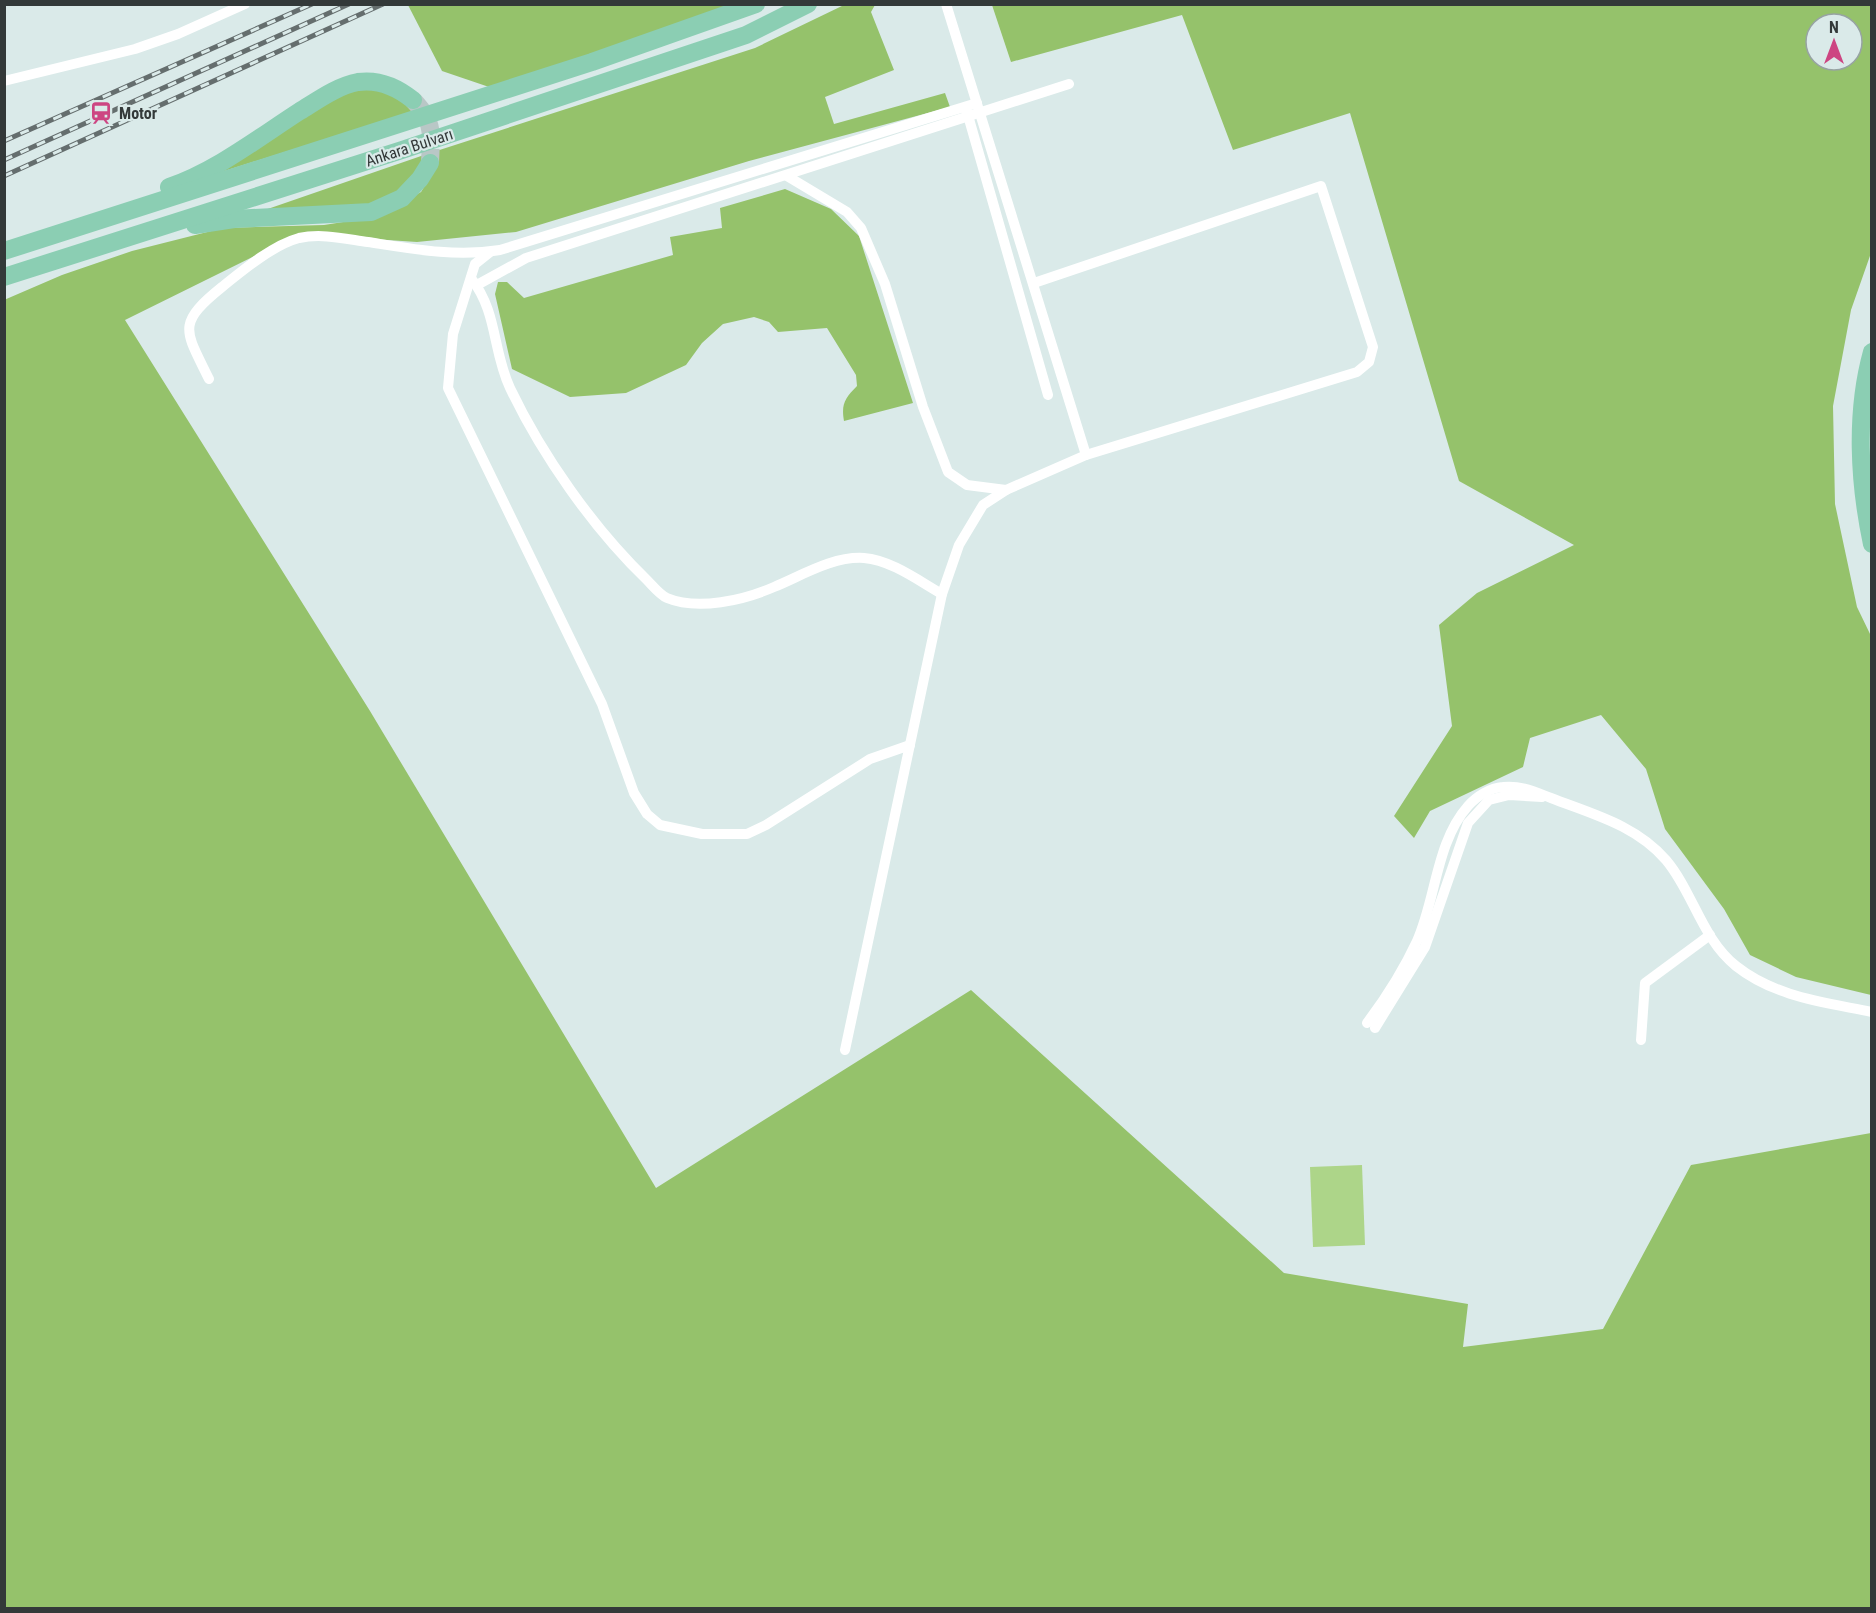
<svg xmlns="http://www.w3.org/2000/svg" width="1876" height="1613" font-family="'Roboto Condensed',sans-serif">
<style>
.green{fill:#add589}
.forest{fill:#95c26b;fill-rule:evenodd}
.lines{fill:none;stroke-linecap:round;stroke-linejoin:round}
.primary-tunnel{stroke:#b9c7c6;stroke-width:18;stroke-dasharray:18 9;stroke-linecap:butt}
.street{stroke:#fff;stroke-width:10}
.primary{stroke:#8bceb3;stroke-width:18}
.rail-casing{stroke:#656e6e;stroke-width:5}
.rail{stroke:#daeae9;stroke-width:3;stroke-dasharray:9;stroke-linecap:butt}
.labels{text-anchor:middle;stroke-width:4.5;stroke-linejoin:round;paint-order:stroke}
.poi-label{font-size:16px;font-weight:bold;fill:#333939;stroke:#daeae9;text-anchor:start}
.street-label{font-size:16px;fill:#333939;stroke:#daeae9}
</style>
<rect width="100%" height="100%" fill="#daeae9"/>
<path class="green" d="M1362,1165L1365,1245L1313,1247L1310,1167Z"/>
<g class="forest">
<path d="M408,5H735L492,88L442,71Z"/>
<path d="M844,5H875L871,12L894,70L825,97L834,124L945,93L950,107L749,161L516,232L417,242L299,234L125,320L370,711L656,1188L971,990L1284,1273L1468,1304L1463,1347L1603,1329L1691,1165L1871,1133V1608H5L4,300L62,275L132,251L223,228L324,225L375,217L421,192L438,164L403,189L363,207L259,212L424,155L755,48Z"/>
<path d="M992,5H1871V253L1851,310L1833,406L1835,504L1857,607L1871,636V995L1796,977L1750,955L1724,909L1665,829L1646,769L1601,715L1530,738L1523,767L1430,811L1414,838L1394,816L1452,726L1439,625L1477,593L1574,545L1459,481L1350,113L1233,150L1182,15L1011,62ZM1816,24H1852V60H1816Z"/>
<path d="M367,88L393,92L413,112L218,173L339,94Z"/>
<path d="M785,189L831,209L859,236L913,403L844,421C841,404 845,398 857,386L856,375L827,328L778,332L769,322L754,317L723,324L702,343L686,365L626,393L570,397L512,369L495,294L498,282H507L524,298L673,255L670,237L722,228L720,208Z"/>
</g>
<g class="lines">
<path class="primary-tunnel" d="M413,100C435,123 431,133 430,163"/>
<g class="street">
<path d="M946,4L1086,455"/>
<path d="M4,81L135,49L178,34L245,4"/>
<path d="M967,112L1048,395"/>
<path d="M787,176L847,212L861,228L885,284L923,407L948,472L967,485L1006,490"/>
<path d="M490,252L475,264L453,334L448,388L602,704L634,793L647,814L660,825L702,834H747L766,825L870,759L910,745"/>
<path d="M471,278C498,313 492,349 510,388C542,455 593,528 647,580C652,585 660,595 667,598C698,611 744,600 774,587C801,576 833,556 864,558C891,560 919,581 942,594"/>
<path d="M477,285L526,258L1069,84"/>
<path d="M209,379C185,330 176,324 222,287C243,270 273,245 299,238C322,233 346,239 368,242C413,249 455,257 500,250L977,103"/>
<path d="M1367,1023C1385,999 1404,969 1417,941C1436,899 1436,842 1468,806C1477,796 1490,788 1503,787C1521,785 1535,792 1551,798C1592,814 1636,825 1666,860C1693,892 1702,939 1736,966C1775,997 1824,1002 1872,1012"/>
<path d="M1375,1028L1425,947L1468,823L1489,800L1509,795L1542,797"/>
<path d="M1641,1040L1645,983L1710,935"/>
<path d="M845,1050L942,594L959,545L983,505L1006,490L1086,455L1357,372L1369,362L1373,347L1321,186L1034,283"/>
</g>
<g class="primary">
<path d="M169,187C216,171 258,138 300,111C318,100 337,86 358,82C379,79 397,87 413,100"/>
<path d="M195,225L234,219L371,212L402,198L420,179L430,163"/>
<path d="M4,251L592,62L756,4"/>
<path d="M4,277L402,150L746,35L808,4"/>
<path d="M1872,352C1855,413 1859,483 1872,544"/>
</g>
<g class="rail-casing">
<g id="rail">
<path d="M4,141L312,4"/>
<path d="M4,160L349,4"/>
<path d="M4,176L383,4"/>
</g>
</g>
<use href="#rail" class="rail"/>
</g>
<defs>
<g id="station-bare" transform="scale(1.8)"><path d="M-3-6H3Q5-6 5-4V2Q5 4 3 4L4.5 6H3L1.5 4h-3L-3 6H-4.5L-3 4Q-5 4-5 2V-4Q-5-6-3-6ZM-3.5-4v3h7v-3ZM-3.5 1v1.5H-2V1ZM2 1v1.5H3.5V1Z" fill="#cd4582" stroke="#daeae9" stroke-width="2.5" paint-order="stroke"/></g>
</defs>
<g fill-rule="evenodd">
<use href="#station-bare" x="101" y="113"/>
</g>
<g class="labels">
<g class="poi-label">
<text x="119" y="119">Motor</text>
</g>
<g class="street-label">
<text transform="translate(409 147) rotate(-18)" y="6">Ankara Bulvarı</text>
</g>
</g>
<rect width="1876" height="1613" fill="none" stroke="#333939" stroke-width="12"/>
<g transform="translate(1834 42)"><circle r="28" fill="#daeae9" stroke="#97a3a3" stroke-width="1.5"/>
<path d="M0-4.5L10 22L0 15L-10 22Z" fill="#cd4582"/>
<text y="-9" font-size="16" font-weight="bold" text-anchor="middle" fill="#333939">N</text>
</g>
</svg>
